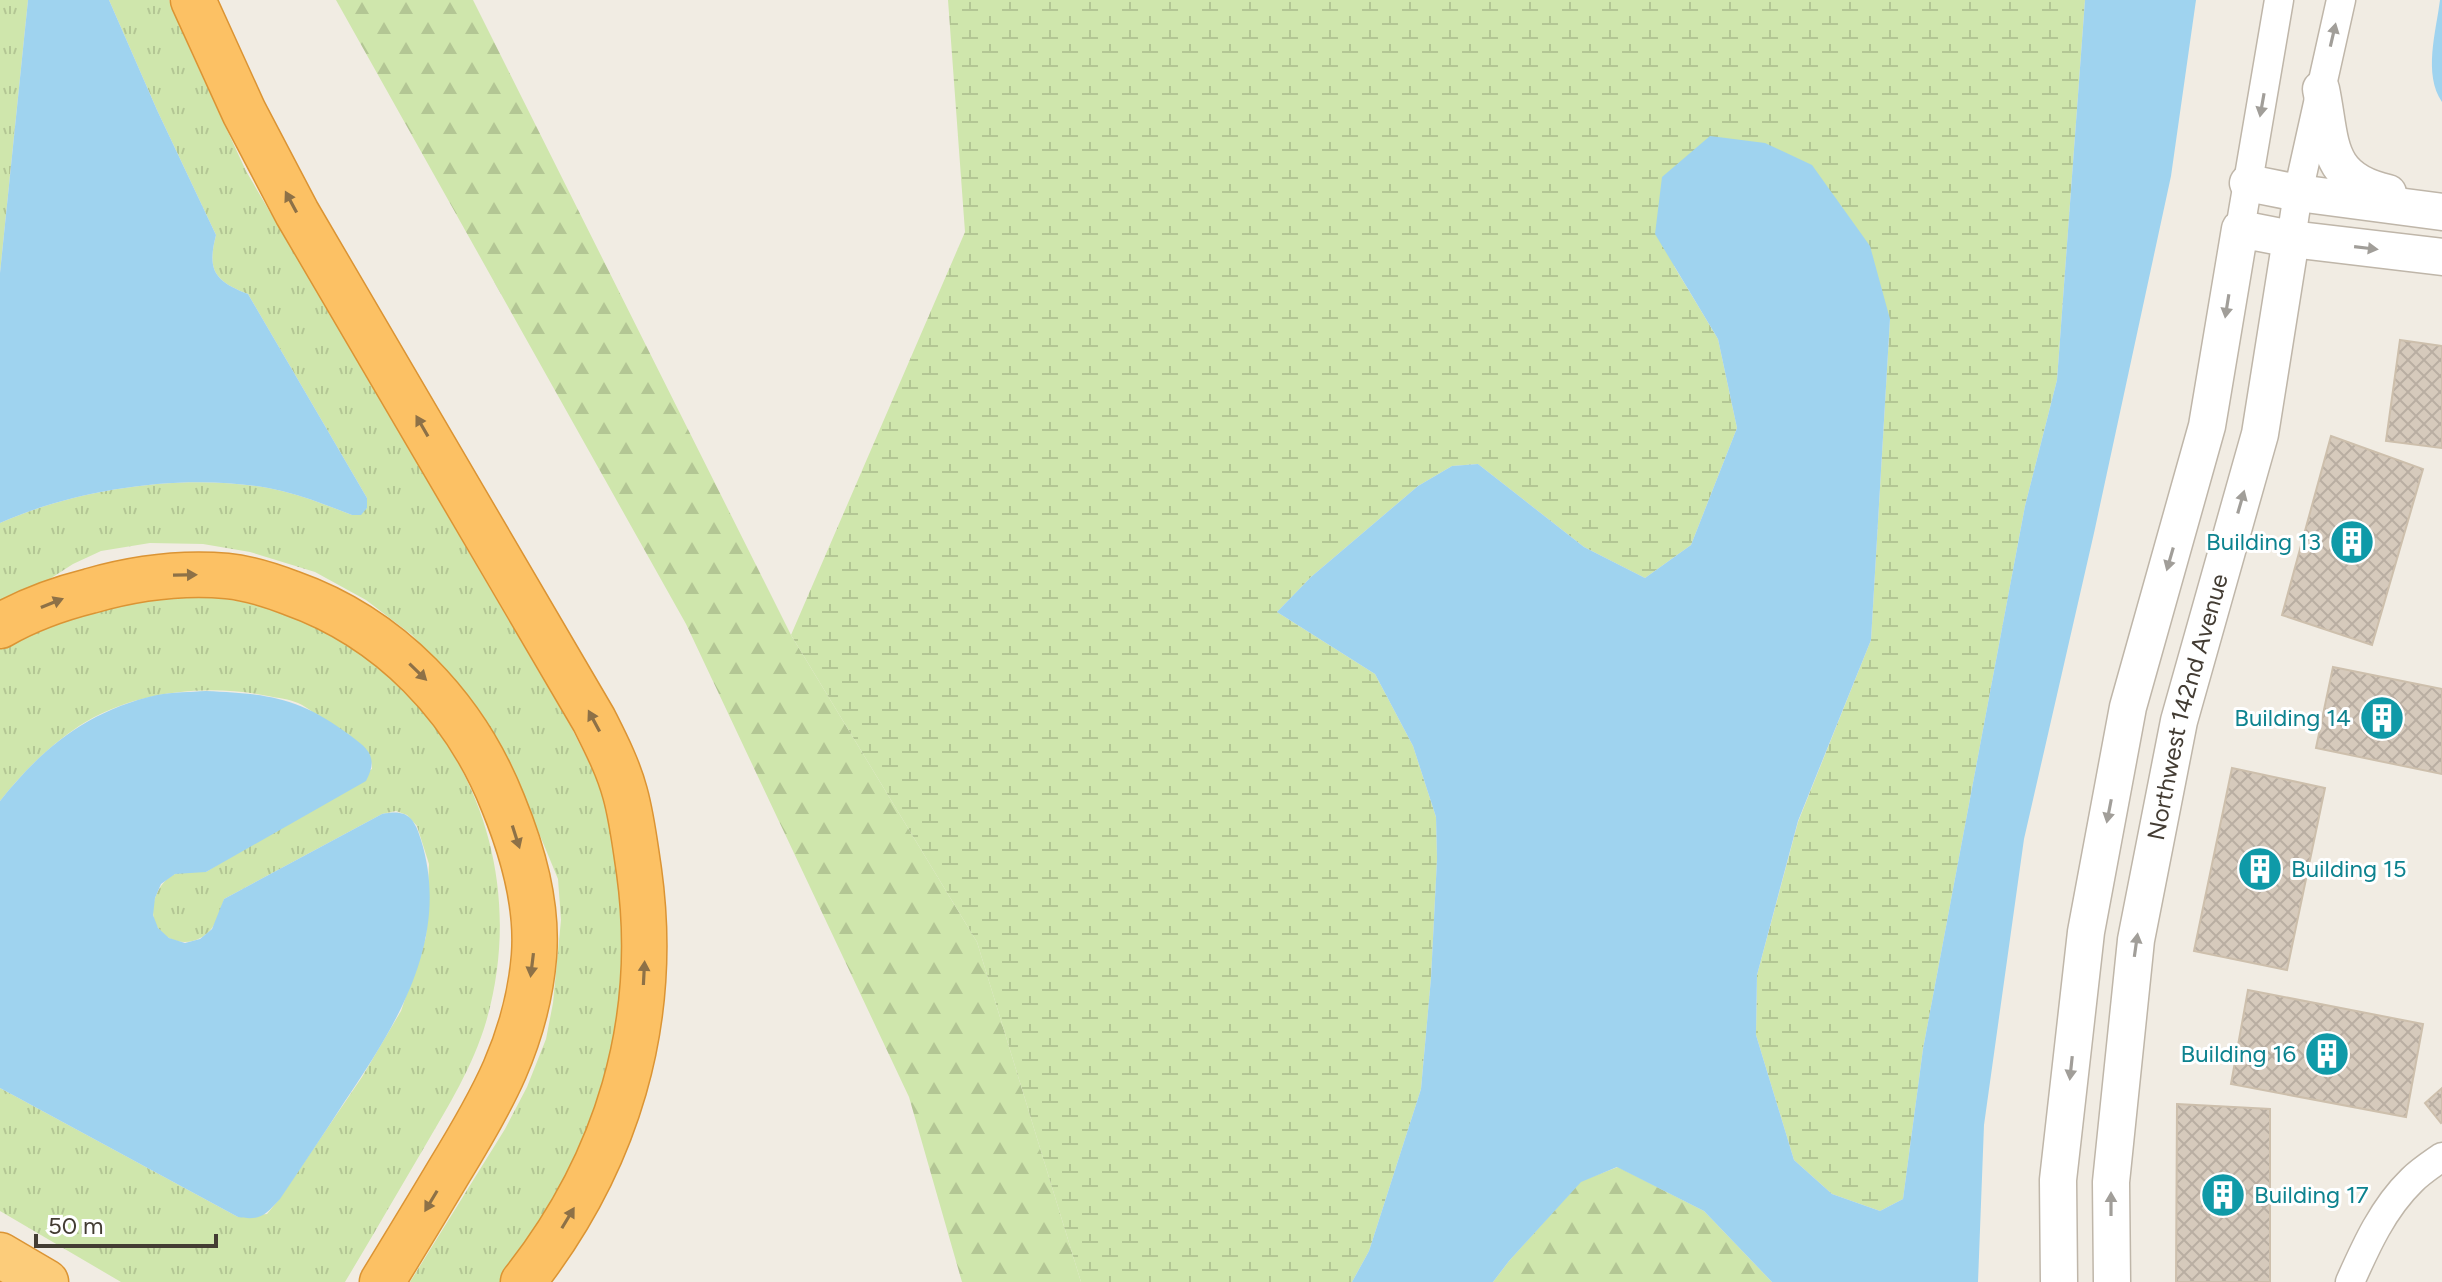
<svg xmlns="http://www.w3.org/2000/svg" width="2442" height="1282" font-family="Figtree,sans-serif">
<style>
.grass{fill:url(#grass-tufts)}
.forest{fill:url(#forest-firs)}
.wetland{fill:url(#wetland-marsh)}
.water{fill:#9fd3ef}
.building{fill:url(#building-cross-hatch);stroke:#cdbfac;stroke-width:2}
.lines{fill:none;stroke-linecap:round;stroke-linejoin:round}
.minor-casing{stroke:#bfb6a9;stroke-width:31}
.tertiary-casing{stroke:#bfb6a9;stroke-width:39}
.trunk-casing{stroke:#db9434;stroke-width:47}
.motorway-casing{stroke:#db9434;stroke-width:47}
.minor{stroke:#fff;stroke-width:28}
.tertiary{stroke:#fff;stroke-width:36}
.trunk{stroke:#fccc7a;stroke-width:44}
.motorway{stroke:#fcc164;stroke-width:44}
.oneway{fill:#a19e99}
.oneway2{fill:#8d7147}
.labels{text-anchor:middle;stroke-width:6;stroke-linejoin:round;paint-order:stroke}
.culture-label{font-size:24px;fill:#0d838f;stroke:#fff;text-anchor:end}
.street-label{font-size:24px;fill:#433c33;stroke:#fff}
</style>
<defs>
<pattern id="grass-tufts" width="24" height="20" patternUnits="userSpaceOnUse" patternTransform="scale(2)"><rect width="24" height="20" fill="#cfe6ac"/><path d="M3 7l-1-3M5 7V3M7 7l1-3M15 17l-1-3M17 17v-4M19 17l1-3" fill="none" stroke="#b3c694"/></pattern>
<pattern id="forest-firs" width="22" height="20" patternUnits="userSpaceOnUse" patternTransform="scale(2)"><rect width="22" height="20" fill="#cfe6ac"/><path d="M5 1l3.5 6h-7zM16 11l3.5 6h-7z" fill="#b3c694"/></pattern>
<pattern id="wetland-marsh" width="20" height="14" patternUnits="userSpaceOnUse" patternTransform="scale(2)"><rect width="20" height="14" fill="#cfe6ac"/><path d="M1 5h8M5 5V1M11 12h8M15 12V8" fill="none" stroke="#b3c694"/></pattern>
<pattern id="building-cross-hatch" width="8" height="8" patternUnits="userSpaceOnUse" patternTransform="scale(2)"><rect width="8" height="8" fill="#d6cabc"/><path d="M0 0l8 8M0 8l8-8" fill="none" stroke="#b9aea2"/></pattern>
</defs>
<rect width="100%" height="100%" fill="#f1ece3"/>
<g class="grass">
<path d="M0,0H28L0,273Z"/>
<path d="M109,0H169L192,54L246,171L570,725L597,778L615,817L629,996L596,1129L503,1282H410L505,1129L527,1087L546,1039L553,1003L561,920L558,879L510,763L478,709L412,635L366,600L315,572L250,552L203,544L150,543L101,551L73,564L42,584L0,605V523C80,487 197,471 282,491C306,497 329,506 352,515L367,508V498L248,294C214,281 207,270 216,235L157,110Z"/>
<path d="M189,594C219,598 249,601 278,611C447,671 536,850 486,1022C473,1066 448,1107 425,1146C398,1192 372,1237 345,1282H121L0,1211V1088L238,1217L267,1214L280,1198L362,1077L401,1011L426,937L429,864L417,826L407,815L396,811L382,814L224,899C221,909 218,920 212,928C199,946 171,947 158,928C146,911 157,882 175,874C184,870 197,871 206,872L372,769C372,745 347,735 329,723C319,717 309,708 298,703C289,699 278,698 268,696C208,683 132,691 79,726C48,747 23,772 0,801V643L90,604Z"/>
</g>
<g class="forest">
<path d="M336,0H473L791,635L977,942L1081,1282H962L909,1097L686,624Z"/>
<path d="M1618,1167L1704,1211L1772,1282H1493L1509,1261L1581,1181Z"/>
</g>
<path class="wetland" d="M948,0H2085L2057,380L2025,506L1923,1049L1903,1199L1880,1211L1832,1194L1794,1160L1756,1035L1757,975L1798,822L1871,640L1890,319L1674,266L1718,339L1737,428L1691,545L1645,578L1584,547L1478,464L1452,466L1418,486L1311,577L1277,612L1375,674L1413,746L1436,817L1437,859L1431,978L1421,1089L1369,1251L1352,1282H1081L977,942L791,635L965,232Z"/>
<g class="water">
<path d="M28,0H109L157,110L216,235C207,270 214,281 248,294L367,498V508L361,515H352C329,506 306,497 282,491C197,471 80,487 0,523V273Z"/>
<path d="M2085,0H2196L2171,176L2094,533L2024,839L1984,1125L1978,1282H1772L1704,1211L1617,1167L1581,1182L1509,1261L1493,1282H1352L1369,1251L1421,1089L1431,978L1437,859L1436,817L1413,746L1375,674L1277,612L1311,577L1418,486L1452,466L1478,464L1584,547L1645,578L1691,545L1737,428L1718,339L1655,234L1662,177L1710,136L1765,143L1812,165L1870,246L1890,319L1871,640L1798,821L1757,975L1756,1035L1794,1160L1832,1194L1880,1211L1903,1199L1923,1049L2025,506L2057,380Z"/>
<path d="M2440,0H2442V102C2423,74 2436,32 2440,0Z"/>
<path d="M206,691C269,694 299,697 351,736C370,750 378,758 366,781L206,872L175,874L161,884L155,898L153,915L158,928L169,938L185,943L200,939L212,929L224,899L382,814C406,809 414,816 421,840C451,937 398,1023 345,1101C324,1134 302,1166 280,1199C265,1215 261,1221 238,1217L0,1088V801C42,748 89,710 157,695C173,692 190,692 206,691Z"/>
</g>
<g class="building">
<path d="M2400,340L2442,346V448L2386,441Z"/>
<path d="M2331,436L2423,469L2372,645L2282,615Z"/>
<path d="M2333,667L2442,689V774L2316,748Z"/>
<path d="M2232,768L2325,788L2287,970L2194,951Z"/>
<path d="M2248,990L2423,1024L2406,1117L2231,1084Z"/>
<path d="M2442,1088V1122L2441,1123L2425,1103Z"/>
<path d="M2177,1104L2270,1109V1282H2176Z"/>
</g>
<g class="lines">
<g class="minor-casing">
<g id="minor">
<path d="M2240,229L2279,0"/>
<path d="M2291,239L2298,193L2341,0"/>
<path d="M2350,1282C2366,1246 2383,1208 2412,1180C2421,1171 2432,1164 2442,1157"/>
</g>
</g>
<g class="tertiary-casing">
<g id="tertiary">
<path d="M2321,89C2332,141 2324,179 2388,193"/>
<path d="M2248,183L2298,193L2442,212"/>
<path d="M2059,1282L2058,1180L2086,932L2128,707L2207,426L2240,229L2291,239L2442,257"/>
<path id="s1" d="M2112,1282L2111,1182L2136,940L2179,721L2260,434L2291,239"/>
</g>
</g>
<g class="trunk-casing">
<path id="trunk" d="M0,1255L46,1282"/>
</g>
<g class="motorway-casing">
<g id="motorway">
<path d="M193,0L244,112L297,213L594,720C606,744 618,767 625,793C632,818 635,845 639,871C660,1022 617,1163 523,1282"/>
<path d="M0,626C28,610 58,599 90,591C135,578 180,572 227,576C249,578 270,585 291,593C390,628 465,707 503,803C523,852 538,904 534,956C527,1041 491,1103 448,1173C426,1210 404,1246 382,1282"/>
</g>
</g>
<use href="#minor" class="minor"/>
<use href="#tertiary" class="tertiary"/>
<use href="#trunk" class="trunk"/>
<use href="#motorway" class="motorway"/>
</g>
<defs><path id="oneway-solid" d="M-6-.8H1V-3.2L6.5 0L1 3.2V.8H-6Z" transform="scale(2)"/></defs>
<g class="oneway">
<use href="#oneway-solid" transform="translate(2333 35) rotate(-77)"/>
<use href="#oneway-solid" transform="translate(2262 105) rotate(100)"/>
<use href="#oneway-solid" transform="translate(2366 248) rotate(7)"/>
<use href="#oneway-solid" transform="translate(2227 306) rotate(99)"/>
<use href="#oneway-solid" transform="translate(2241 502) rotate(-74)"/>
<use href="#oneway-solid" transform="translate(2170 559) rotate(106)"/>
<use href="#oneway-solid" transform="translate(2109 811) rotate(101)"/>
<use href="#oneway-solid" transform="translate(2136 945) rotate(-82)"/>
<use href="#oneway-solid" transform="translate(2071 1068) rotate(96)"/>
<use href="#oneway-solid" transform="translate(2111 1204) rotate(-90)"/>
</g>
<g class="oneway2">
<use href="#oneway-solid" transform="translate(291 202) rotate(-118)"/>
<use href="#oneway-solid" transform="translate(422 426) rotate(-120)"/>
<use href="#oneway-solid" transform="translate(185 575) rotate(-1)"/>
<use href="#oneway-solid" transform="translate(52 603) rotate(-22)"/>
<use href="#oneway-solid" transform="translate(418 672) rotate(44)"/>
<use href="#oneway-solid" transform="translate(594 721) rotate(-118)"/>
<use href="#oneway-solid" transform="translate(516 837) rotate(72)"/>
<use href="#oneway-solid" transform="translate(532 965) rotate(97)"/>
<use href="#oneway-solid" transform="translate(644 973) rotate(-87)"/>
<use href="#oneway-solid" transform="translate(431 1201) rotate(121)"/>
<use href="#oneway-solid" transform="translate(568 1218) rotate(-59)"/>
</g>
<defs>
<g id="building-disc" transform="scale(2.3)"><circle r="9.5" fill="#0f9aa8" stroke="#fff"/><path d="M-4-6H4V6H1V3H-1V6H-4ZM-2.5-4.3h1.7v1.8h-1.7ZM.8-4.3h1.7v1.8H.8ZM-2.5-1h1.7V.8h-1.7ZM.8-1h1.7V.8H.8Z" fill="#fff"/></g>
</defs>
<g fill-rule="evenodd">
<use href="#building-disc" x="2352" y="542"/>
<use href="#building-disc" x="2382" y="718"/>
<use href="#building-disc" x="2260" y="869"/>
<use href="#building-disc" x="2327" y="1054"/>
<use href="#building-disc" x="2223" y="1195"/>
</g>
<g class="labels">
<g class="culture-label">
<text x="2321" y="550">Building 13</text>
<text x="2351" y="726">Building 14</text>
<text x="2291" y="877" text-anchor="start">Building 15</text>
<text x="2296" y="1062">Building 16</text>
<text x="2254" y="1203" text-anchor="start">Building 17</text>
</g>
<g class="street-label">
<text dy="8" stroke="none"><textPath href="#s1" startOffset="582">Northwest 142nd Avenue</textPath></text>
</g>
</g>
<path d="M36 1234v12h180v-12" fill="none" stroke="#433c33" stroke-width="4"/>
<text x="48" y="1234" font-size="24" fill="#433c33" stroke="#ffffff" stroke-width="6" paint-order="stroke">50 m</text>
</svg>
